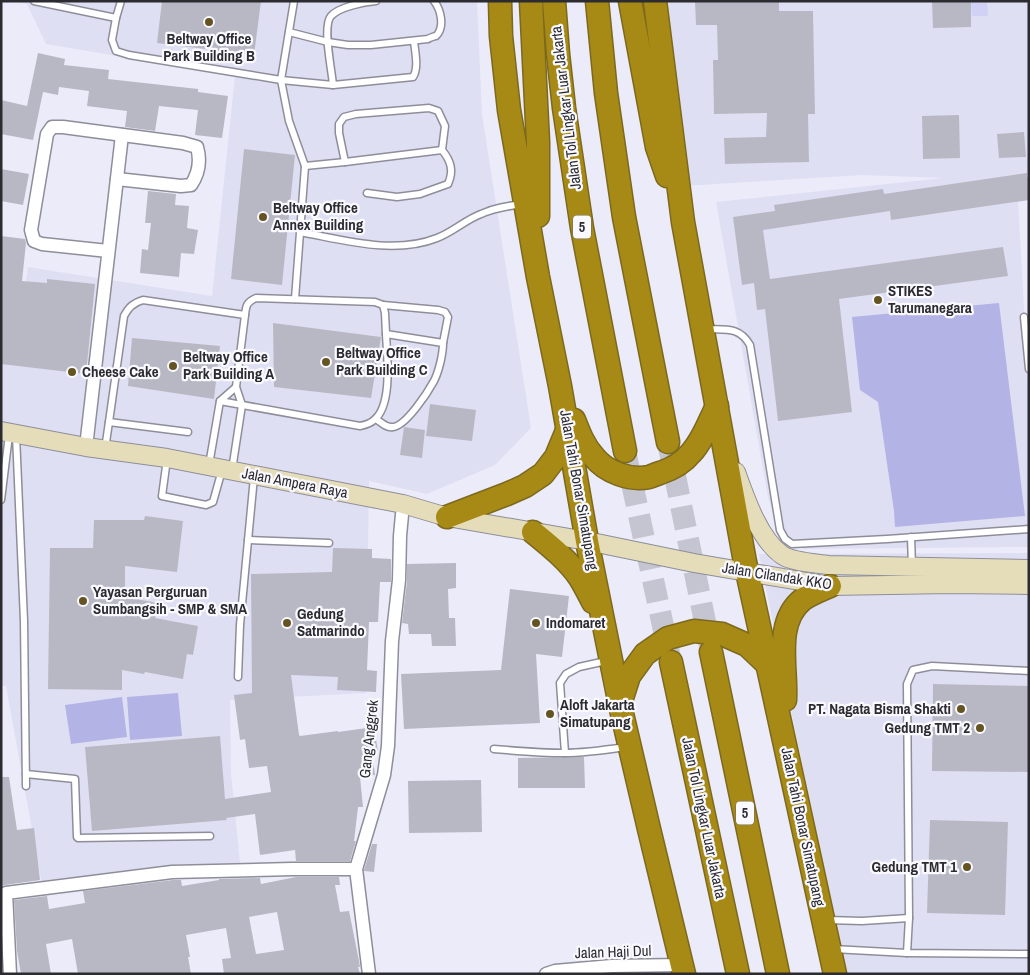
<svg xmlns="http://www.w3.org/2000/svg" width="1030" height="975" font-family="'Archivo Narrow',sans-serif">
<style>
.built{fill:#dfdff4}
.green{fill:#b4b3e6}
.water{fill:#d1d1f6}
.building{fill:#b8b8c5;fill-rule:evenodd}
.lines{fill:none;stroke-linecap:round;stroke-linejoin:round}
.highway-tunnel{stroke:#c5c5d1;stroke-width:22;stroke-dasharray:22 11;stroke-linecap:butt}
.lane-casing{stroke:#8e8e9a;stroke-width:9}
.street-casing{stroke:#8e8e9a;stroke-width:15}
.secondary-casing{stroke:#8e8e9a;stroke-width:20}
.highway-casing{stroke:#7c691e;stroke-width:25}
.lane{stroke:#fff;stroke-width:6}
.street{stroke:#fff;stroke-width:12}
.secondary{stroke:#e5dcb9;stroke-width:18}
.highway{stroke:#a78a15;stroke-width:22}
.poi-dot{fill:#635421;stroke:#f9f9ff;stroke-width:2}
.labels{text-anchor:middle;stroke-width:4.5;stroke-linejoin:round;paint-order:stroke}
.shield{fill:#f9f9ff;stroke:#69696e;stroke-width:1}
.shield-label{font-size:14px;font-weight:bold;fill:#2b2b30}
.poi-label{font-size:15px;font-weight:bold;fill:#2b2b30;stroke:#f9f9ff;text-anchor:start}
.street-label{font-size:15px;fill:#2b2b30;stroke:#f9f9ff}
</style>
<rect width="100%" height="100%" fill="#ebebf9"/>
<g class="built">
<path d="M12,1H477L482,114L531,428L495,465L427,494L369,481L366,693L230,700L231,774L241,873L42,885L6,686H1V322L20,323L28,267L212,296L235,76L46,44L27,4Z"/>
<path d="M656,1H1029V181H1017L1029,399V547L803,549L777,526L768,497L716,202L943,178L862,175L683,186Z"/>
<path d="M1029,553V974H845L759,554Z"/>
</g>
<g class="green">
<path d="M999,303L1025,516L895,527L894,511L878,402L860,390L852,317Z"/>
<path d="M178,693L182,736L130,740L127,697Z"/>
<path d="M122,697L127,737L71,744L65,705Z"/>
</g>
<path class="water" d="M971,1H987L988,16H972Z"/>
<g class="building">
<path d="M162,1H261L254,55L157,43Z"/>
<path d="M779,1V11H813L815,114H808L809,162L725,164L724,138L766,137L767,113L714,114L713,60H718L717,25H696L695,2Z"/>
<path d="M932,1H971V27L933,28Z"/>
<path d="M38,53L65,59L64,65L109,70L108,79L198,89V92L228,96L222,138L195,135L198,110L159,106L155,131L125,127L127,111L87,106L89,91L59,87L58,95L43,92L33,140L1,134V100L27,106Z"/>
<path d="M959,115L960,158L923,159L922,116Z"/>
<path d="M1024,132L1026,157L999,158L997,134Z"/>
<path d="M244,149L295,155L282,285L231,279Z"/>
<path d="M1,169L29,174L23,205L1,201Z"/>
<path d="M1027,173V177H1029V200L891,220L890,211L763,230L770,279L1003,247L1008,276L839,299L852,412L778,421L765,309L757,310L754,283L742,285L733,217L775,211L774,205L883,189L884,194Z"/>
<path d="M148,191L176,194L175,205L189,206L187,228L198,230L194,254L181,253L179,277L140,273L142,249L148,250L151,223H145Z"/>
<path d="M1,236L25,239L26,243L22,281L47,283V279L95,284L86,374L1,364Z"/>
<path d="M273,323L381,337L371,398L274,387Z"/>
<path d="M132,338L220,346L214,399L128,386Z"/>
<path d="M430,404L476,410L472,441L426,436Z"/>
<path d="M404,427L425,430L422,458L400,455Z"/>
<path d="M145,516L183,521L177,572L125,566V597L158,603L155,618L198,626L193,655L187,654L183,679L145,672L144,674L122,670V690L48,689L50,548H93L94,520H144Z"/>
<path d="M333,548L372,549V558L391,559V582H380L378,622H369L367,670L377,671L376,692L337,690L338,677L291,675L299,735L300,736L338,731V732L374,727L378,751L372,752L375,775L360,777L363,807H358L354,841H356L350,861H296L295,850L260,855L255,814L226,818L227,820L92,831L85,747L220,736L225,799L271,792L267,766L249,768L245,739L240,740L234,695L252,693L251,574L332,572Z"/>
<path d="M456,563V588L448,589L449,618H455L456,646H432L431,634H409L408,624L402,623L407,581V564Z"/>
<path d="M510,589L569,596L562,657L536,654L540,723L404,729L401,674L501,670Z"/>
<path d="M933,684L1029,686V772L932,771Z"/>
<path d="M581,757H584L585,788H518V758Z"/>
<path d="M1,777H9L17,830L34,828L40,880L5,885L1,886Z"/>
<path d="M481,780L482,832L409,833L408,781Z"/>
<path d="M930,820L1008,822L1005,915L927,913Z"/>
<path d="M372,844H377L374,872L364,871V870Z"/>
<path d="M296,877H339L340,885H335L340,912L349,911L359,961L360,967H358L360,974H224L222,959L231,958L226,928L186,935L190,957H188L191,974H78L72,939L46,944L51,974H21L17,951L14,900L47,896L49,909L85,903L83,891L173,880H181L182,886L219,880V879L260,878L261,884ZM277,912L284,950L256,954L249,917Z"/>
</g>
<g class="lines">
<g class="highway-tunnel">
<path d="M668,442L711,651"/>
<path d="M625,451L670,658"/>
</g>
<g class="lane-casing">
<g id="lane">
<path d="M34,1L116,18L121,1"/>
<path d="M294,1L281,80L289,121L305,166L295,299"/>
<path d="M116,18L112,40L116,51L129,55L281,80L333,85L413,77C419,68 415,52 414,41"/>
<path d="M289,32L328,42L348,45H371L428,39C429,38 435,36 436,36C445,27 441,10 434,1"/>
<path d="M333,85C332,71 322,26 331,16C339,7 364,2 376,1"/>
<path d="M345,162L339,133V124L344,117L356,114L429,108L438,111L445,126L442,150C451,161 454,171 448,184L420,194L397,197L367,193"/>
<path d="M305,166L345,162L442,150"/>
<path d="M300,232C344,240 394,255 437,238C453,232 465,220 481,214C494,208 508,206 522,204"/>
<path d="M383,305L438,310L445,312L448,317L443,343"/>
<path d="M1024,317L1029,369"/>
<path d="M706,329C725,330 739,326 750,345L780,530L785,539L792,544L887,539L1029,529"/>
<path d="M220,401L360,426C365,425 371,423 374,420C393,405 387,356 386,334"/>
<path d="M109,422L188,432"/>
<path d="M16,435L24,621L26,786"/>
<path d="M105,449L109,422L124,316C129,307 133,303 143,300L245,315"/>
<path d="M167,459L162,496L206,505L213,502L222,470"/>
<path d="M209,465L220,401L236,387"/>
<path d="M232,470L242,405L236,387L245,315C246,305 247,302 256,298L375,302L383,305L385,313L386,334L443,343C443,354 439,371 434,381C428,392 406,426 393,427C386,428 382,423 376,419"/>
<path d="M1,500L9,435"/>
<path d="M911,537L912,566"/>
<path d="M248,540L329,543"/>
<path d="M238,677L240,625L254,477"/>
<path d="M494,749C518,751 541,753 564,753C584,753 605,750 625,747"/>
<path d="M565,753L560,683L566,674L579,667L606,661"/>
<path d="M26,774L75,779L77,837L78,838L210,836"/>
<path d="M827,920L862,921L909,918"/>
<path d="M833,949L907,953L1029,954"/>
<path d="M907,953L909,918L907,684L913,670L932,666L1029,671"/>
</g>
</g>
<g class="street-casing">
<g id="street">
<path d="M108,251L42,244L34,241L31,230L47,134L52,127H63L183,143L197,147C201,161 199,173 191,185L181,186L117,179"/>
<path d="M86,447L122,135"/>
<path d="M10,974L6,893L172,872L292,869H356"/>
<path d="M369,974L356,869L384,775L388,746L392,641L399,580L400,536L403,504"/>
<path d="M546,974L555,971L612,966L682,965"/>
</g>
</g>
<g class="secondary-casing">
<g id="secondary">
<path d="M1,431L86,447L167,458L403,504L447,517L587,541L694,563L830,586L951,584L1029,585"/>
<path d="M736,472C745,497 759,539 782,555C792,562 815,563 828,565L1029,569"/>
</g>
</g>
<g class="highway-casing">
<g id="highway">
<path d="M500,1L501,36L509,110L538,277L560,386L587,541L620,705L649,829L684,974"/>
<path d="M531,1L538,142V216"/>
<path d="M554,1L558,54L564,108L582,228L625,451"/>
<path d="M597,1L606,93L624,217L668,442"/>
<path d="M630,1L657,147L667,176"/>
<path d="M655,1L683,222L745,562L835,974"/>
<path d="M574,420C579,433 584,446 594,457C606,472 630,481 649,477C652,476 656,474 660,473C672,469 683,463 691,453C703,440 709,422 717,406"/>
<path d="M447,517L507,494L525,486L543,474L556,457L568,428"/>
<path d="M533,532C550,546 568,560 580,578C585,586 589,594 593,602"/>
<path d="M711,652L778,974"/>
<path d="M671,662L738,974"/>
<path d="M785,700C787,668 774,623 802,600C810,594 821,590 830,586"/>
<path d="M621,701L629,676L645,654L668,638L694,631L722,634L747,645L767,664"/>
</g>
</g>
<use href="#lane" class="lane"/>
<use href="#street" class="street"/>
<use href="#secondary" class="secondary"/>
<use href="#highway" class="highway"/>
</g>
<g class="poi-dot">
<circle cx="209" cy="22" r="5"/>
<circle cx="263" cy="217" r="5"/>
<circle cx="878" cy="300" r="5"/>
<circle cx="326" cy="362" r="5"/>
<circle cx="173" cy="366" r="5"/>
<circle cx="72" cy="372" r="5"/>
<circle cx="83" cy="601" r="5"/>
<circle cx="287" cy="623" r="5"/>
<circle cx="536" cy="623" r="5"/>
<circle cx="961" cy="709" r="5"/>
<circle cx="550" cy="714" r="5"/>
<circle cx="980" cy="728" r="5"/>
<circle cx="967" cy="867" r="5"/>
</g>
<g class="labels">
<g class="shield">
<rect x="573" y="215.5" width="18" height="23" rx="4"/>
<rect x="736" y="801.5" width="18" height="23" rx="4"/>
</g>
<g class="shield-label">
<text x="582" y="232">5</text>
<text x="745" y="818">5</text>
</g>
<g class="poi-label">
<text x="209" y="44" text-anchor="middle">Beltway Office<tspan x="209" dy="17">Park Building B</tspan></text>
<text x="273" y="213">Beltway Office<tspan x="273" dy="17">Annex Building</tspan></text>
<text x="888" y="296">STIKES<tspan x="888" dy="17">Tarumanegara</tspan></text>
<text x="336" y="358">Beltway Office<tspan x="336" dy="17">Park Building C</tspan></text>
<text x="183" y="362">Beltway Office<tspan x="183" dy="17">Park Building A</tspan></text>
<text x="82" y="377">Cheese Cake</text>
<text x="93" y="597">Yayasan Perguruan<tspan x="93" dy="17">Sumbangsih - SMP &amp; SMA</tspan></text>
<text x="297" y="619">Gedung<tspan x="297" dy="17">Satmarindo</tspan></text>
<text x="546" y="628">Indomaret</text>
<text x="560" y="710">Aloft Jakarta<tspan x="560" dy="17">Simatupang</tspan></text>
<text x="951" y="714" text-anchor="end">PT. Nagata Bisma Shakti</text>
<text x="970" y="733" text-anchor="end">Gedung TMT 2</text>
<text x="957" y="872" text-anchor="end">Gedung TMT 1</text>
</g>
<g class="street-label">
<text transform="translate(566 108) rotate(-97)" y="5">Jalan Tol Lingkar Luar Jakarta</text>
<text transform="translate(295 483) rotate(11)" y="5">Jalan Ampera Raya</text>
<text transform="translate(579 490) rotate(80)" y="5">Jalan Tahi Bonar Simatupang</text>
<text transform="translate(777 576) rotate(9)" y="5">Jalan Cilandak KKO</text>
<text transform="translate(369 739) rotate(-84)" y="5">Gang Anggrek</text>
<text transform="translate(704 818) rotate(78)" y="5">Jalan Tol Lingkar Luar Jakarta</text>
<text transform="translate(803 827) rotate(78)" y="5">Jalan Tahi Bonar Simatupang</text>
<text transform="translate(613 952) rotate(-2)" y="5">Jalan Haji Dul</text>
</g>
</g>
<rect width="1030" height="975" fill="none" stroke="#2b2b30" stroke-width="5"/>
</svg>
